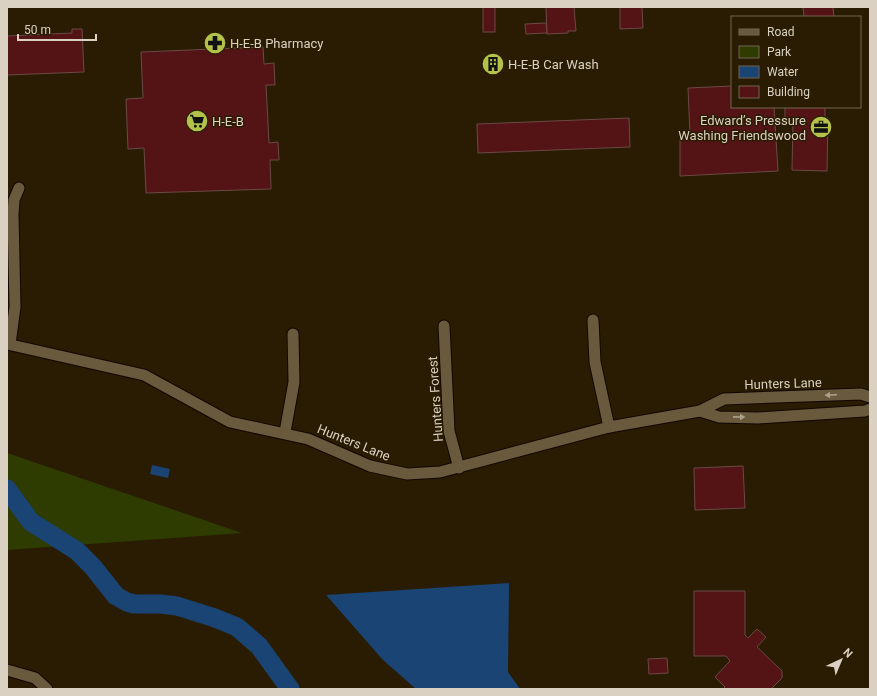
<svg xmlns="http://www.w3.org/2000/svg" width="877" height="696" font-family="Roboto,sans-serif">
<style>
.green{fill:#2e3c02}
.water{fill:#194474}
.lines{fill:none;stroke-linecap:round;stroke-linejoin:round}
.river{stroke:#194474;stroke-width:19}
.building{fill:#541416;stroke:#6b4947}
.street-casing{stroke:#120600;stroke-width:13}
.street{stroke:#69593d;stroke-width:11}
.oneway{fill:#ada18d}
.labels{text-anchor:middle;stroke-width:3;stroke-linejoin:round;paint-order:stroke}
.poi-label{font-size:13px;fill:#dad1c2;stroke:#2a1c02;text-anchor:start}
.street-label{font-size:13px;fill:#dad1c2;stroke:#2a1c02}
</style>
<rect width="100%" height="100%" fill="#2a1c02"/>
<path class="green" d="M7,453L242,533L7,550Z"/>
<g class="water">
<path d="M152,465L170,469L168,478L150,474Z"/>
<path d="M509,583L508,672L520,689H416L383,660L326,595Z"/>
</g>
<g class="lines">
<path class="river" d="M7,489L31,522L77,551L93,567L116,596L127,602L134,604H160L177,606L215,618L237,627L259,646L290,689"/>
</g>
<g class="building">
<rect x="483" y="7" width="12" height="25"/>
<path d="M546,7H574L576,31H568V33L547,34Z"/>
<path d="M620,7H642L643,28L620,29Z"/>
<path d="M803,7H833L834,17H804Z"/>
<path d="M546,23L547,33L526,34L525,24Z"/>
<path d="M72,29H82L84,72L7,75V36L72,33Z"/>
<path d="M263,47L264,64L274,63L275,85H266L269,143L278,142L279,160H270L271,189L146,193L144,148L128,149L126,99L143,98L141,52Z"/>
<rect x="484" y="59" width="18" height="10"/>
<path d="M732,86V107H774L778,171L680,176V135L690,134L688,88Z"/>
<path d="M785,107H825V118H828L827,171L792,170L793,120H785Z"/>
<path d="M629,118L630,147L478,153L477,124Z"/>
<path d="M743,466L745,508L695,510L694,468Z"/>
<path d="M694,591H745V635L748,638L757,629L766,637L757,647L782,671V678L771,689H723L725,687L715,677L730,661L726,656H694Z"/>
<path d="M667,658L668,673L649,674L648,659Z"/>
</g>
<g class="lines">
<g class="street-casing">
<g id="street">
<path d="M593,320L595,362L609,427"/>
<path d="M444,326L449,431L459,468"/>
<path d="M7,344L144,375L230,422L308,439L370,466L407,474L440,472L609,427L700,411L724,399L861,394L870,397"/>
<path d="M10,344L15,307L13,214L14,200L19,188"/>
<path d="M700,411L719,417L758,418L865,411L870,409"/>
<path d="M285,432L294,382L293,334"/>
<path d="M7,670L35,678L47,689"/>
</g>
</g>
<use href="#street" class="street"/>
</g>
<defs><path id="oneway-solid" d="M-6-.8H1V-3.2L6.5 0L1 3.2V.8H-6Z"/></defs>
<g class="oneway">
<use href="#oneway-solid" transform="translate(831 395) rotate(178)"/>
<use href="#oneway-solid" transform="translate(739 417) rotate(1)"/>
</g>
<defs>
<g id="pharmacy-disc" transform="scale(1.15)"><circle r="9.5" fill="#b4c24a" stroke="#2a1c02"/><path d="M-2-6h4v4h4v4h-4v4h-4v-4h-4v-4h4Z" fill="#111"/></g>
<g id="building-disc" transform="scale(1.15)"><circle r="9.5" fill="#b4c24a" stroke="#2a1c02"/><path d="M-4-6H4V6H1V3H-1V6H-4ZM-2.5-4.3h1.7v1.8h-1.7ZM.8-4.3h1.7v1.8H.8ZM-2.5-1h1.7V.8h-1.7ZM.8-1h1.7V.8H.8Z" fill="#111"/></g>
<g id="supermarket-disc" transform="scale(1.15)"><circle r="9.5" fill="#b4c24a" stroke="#2a1c02"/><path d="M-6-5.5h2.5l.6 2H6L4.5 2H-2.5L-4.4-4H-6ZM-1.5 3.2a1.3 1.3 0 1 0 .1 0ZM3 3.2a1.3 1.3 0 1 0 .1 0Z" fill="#111"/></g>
<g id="office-disc" transform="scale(1.15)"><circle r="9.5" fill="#b4c24a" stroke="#2a1c02"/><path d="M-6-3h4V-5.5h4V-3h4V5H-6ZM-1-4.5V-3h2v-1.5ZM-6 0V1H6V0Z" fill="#111"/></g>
</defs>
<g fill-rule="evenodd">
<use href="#pharmacy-disc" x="215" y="43"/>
<use href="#building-disc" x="493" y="64"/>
<use href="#supermarket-disc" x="197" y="121"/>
<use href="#office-disc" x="821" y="127"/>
</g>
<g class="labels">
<g class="poi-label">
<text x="230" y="48">H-E-B Pharmacy</text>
<text x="508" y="69">H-E-B Car Wash</text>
<text x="806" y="125" text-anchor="end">Edward’s Pressure<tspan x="806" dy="15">Washing Friendswood</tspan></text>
<text x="212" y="126">H-E-B</text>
</g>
<g class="street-label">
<text transform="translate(783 383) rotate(-2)" y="5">Hunters Lane</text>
<text transform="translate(435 399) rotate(-94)" y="5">Hunters Forest</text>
<text transform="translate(354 442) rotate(22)" y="5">Hunters Lane</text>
</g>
</g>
<rect width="877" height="696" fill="none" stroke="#dad1c2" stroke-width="16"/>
<rect x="731" y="16" width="130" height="92" fill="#2a1c02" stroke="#70644f"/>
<rect x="739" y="29" width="20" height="6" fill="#69593d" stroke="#70644f"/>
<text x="767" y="36" font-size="12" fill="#dad1c2">Road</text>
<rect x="739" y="46" width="20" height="12" fill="#2e3c02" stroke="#70644f"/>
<text x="767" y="56" font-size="12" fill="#dad1c2">Park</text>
<rect x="739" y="66" width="20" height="12" fill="#194474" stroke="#70644f"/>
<text x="767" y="76" font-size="12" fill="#dad1c2">Water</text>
<rect x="739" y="86" width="20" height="12" fill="#541416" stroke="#70644f"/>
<text x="767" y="96" font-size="12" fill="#dad1c2">Building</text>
<g transform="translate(841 660) rotate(44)" stroke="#2a1c02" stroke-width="3" paint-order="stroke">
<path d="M0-3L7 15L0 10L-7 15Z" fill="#dad1c2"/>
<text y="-6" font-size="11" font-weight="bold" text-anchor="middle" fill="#dad1c2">N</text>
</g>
<path d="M18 34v6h78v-6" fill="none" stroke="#dad1c2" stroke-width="2"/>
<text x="24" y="34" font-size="12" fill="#dad1c2" stroke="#2a1c02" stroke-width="3" paint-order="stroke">50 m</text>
</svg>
